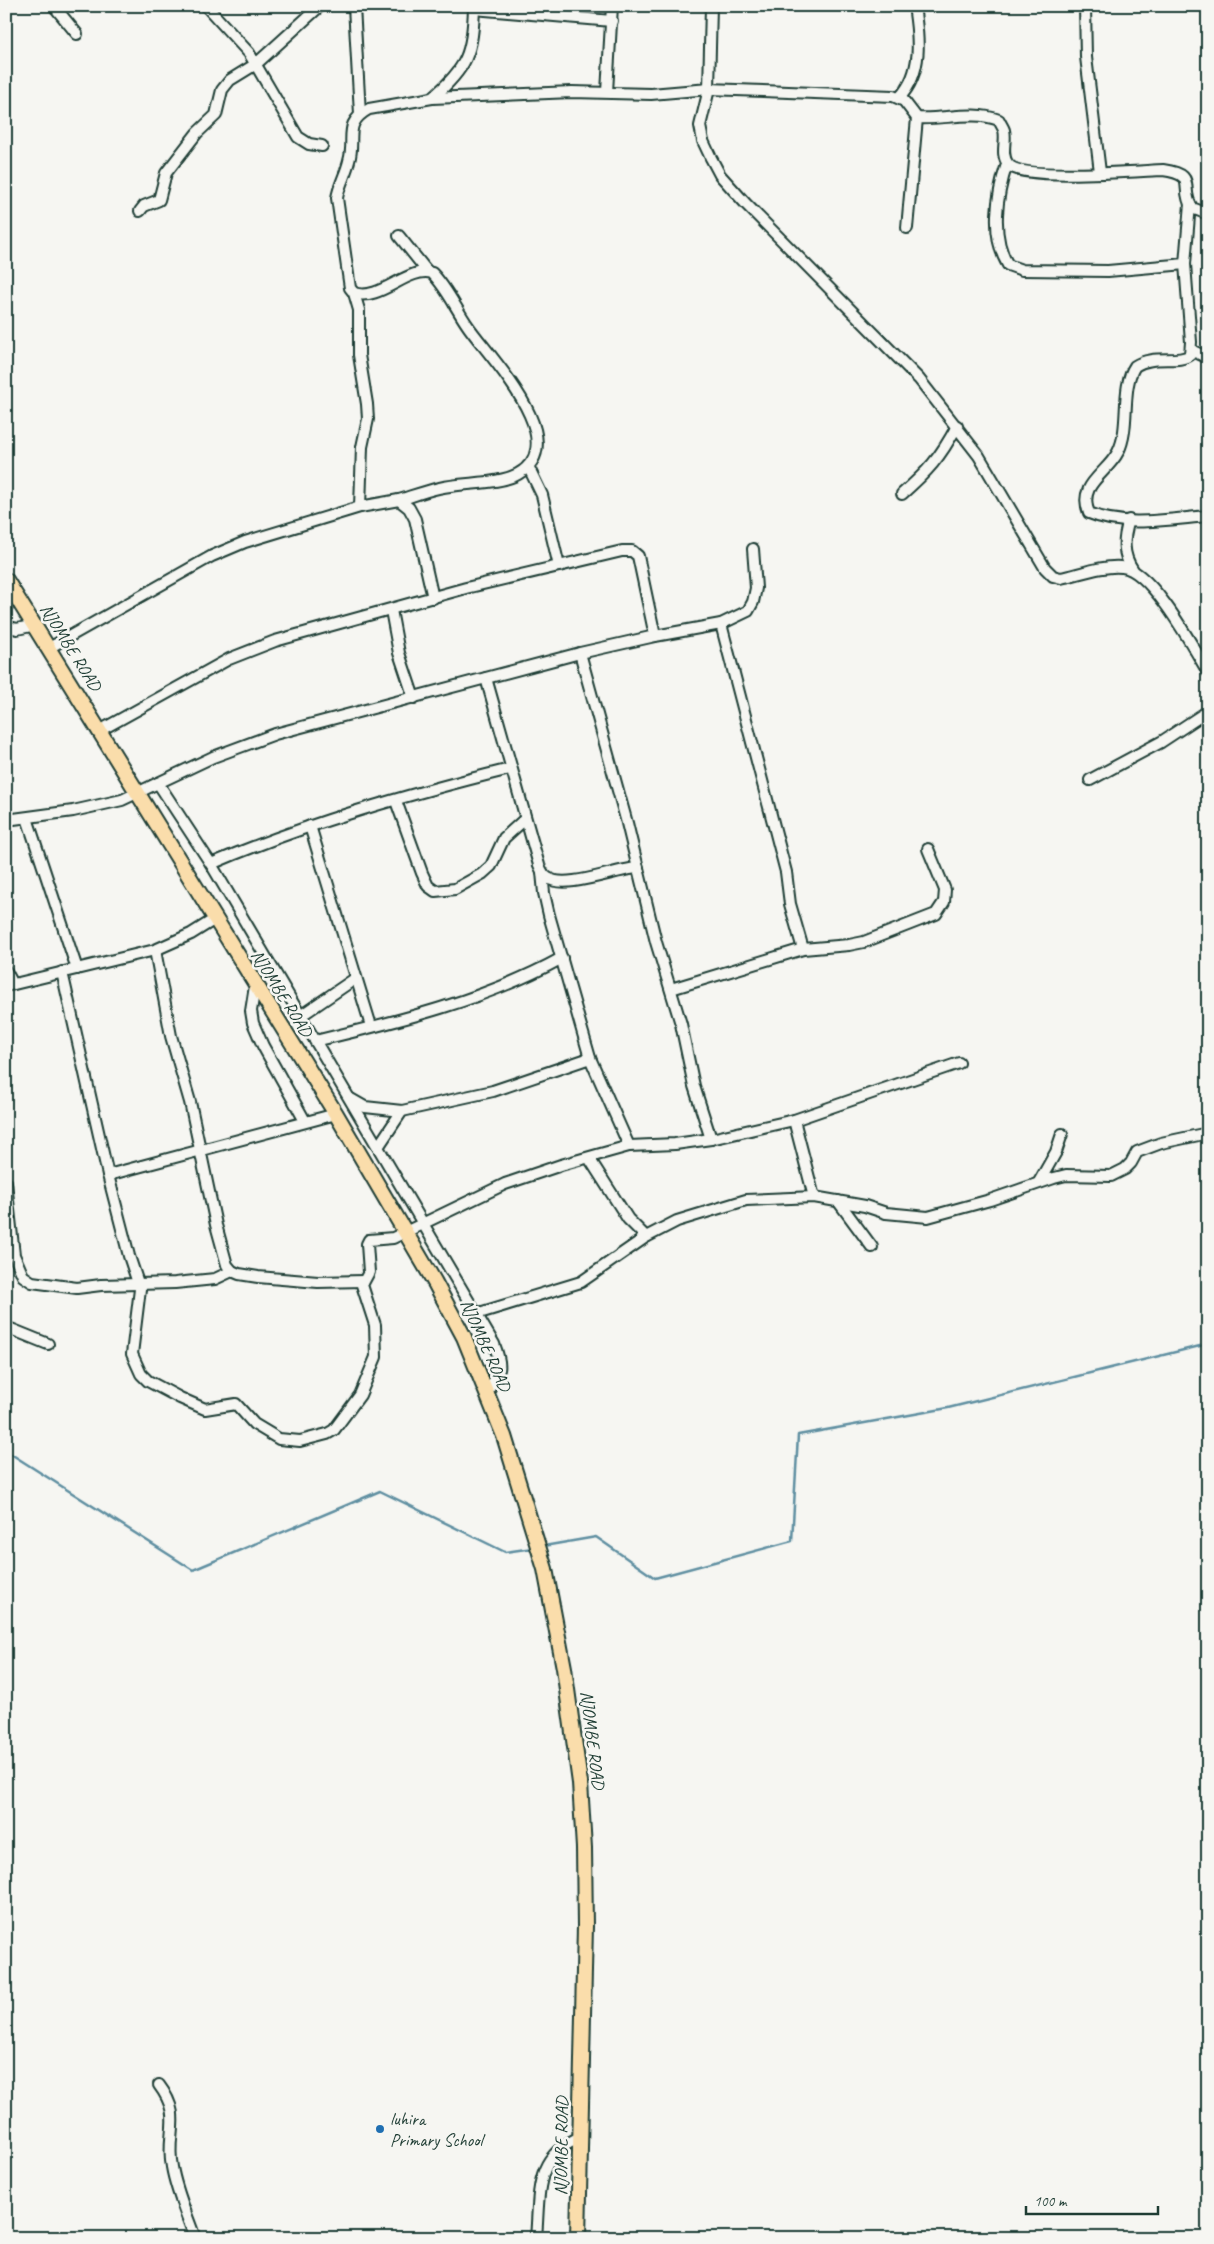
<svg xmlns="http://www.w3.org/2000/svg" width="1214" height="2244" font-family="Caveat,sans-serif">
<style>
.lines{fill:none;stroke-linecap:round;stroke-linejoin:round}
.stream{stroke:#5f8fa1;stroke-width:2.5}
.minor-casing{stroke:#1f3d34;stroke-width:14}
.highway-casing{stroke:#1f3d34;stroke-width:18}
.minor{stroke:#f6f6f2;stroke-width:10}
.highway{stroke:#faddab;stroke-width:14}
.poi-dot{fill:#1f6fb2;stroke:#f6f6f2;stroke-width:2}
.labels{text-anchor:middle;stroke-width:5;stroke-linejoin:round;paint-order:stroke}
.street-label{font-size:18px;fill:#1f3d34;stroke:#f6f6f2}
.poi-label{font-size:18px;fill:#1f3d34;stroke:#f6f6f2;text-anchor:start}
</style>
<rect width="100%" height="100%" fill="#f6f6f2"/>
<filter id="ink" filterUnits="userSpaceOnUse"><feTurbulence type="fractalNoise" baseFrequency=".02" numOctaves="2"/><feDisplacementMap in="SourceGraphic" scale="10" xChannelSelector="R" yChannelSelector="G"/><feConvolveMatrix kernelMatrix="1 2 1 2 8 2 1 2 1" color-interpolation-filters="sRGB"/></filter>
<g filter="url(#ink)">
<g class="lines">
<g class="stream">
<path d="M6,1454H11L193,1570L380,1491L505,1552L533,1548"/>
<path d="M544,1546L596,1537L655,1578L792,1541L798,1435L948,1408L1208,1344"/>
</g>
<g class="minor-casing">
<g id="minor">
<path d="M54,6L77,34"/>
<path d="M206,6L249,53L298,137L309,144L322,146"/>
<path d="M354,6L360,114"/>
<path d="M711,6L709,89L700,126L703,141L711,158L720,175L746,204L919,379L979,456L1045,568L1053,576L1061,578C1080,574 1103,565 1122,567C1151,569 1193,647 1208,672"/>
<path d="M1085,6L1086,57L1100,172"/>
<path d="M474,9L612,21"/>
<path d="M607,92L612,6"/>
<path d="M900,97C923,72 919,38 914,6"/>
<path d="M432,98C467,68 473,53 474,6"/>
<path d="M1007,164C997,194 990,236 1008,265L1022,270L1108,271L1185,264"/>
<path d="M1190,204L1185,264L1191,342L1190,355C1178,364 1153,354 1135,366C1120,388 1131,427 1118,452C1107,474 1077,484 1089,513C1124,528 1171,519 1208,516"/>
<path d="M140,211L144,206L159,200L166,173L197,133L216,115L222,90L230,80L256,64L320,6"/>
<path d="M907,228L917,118"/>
<path d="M399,236L427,271"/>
<path d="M354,293L359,310V355L367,404L368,419L362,447L360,507"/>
<path d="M1191,350L1208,358"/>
<path d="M528,466L542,495L559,566"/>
<path d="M902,494C928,471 940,458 957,426"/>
<path d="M399,500C412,496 426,491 439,488C462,482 498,485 518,474C574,442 489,357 468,326C456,309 447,288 432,273C408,266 380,302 354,293L350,288L337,198C339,185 346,174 349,161C356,138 342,124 369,109L432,98L572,92L651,94L709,89L893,96L904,101L917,118C943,120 973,110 999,120C1000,123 1003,127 1004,130C1007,141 1000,154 1008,164C1020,181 1138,171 1163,170C1199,175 1179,187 1192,208L1208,214"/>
<path d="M1129,520C1123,539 1122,554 1133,570"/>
<path d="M391,610L399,653L414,698"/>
<path d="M6,626L17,629L35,625"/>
<path d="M49,648L212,556L245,542L360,507L399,500L409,508L415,519L433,598"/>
<path d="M580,653L627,823L656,942L681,1024L694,1086L711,1139"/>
<path d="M486,678L539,865C541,870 544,876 548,878C566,890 616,869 638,868"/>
<path d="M101,730L229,659L275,641L466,588L622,551H632L638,556L655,636"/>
<path d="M1090,780L1161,742L1208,711"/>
<path d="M158,783L211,864L494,1344C503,1367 501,1372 487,1392"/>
<path d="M396,801L422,873L428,886L435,891L455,889L482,874L491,866L504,838L525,819"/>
<path d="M27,818L77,969"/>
<path d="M6,820L73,811L122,800L213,757L275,734L580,653L655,636L721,624L748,611L753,602L756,588L753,549"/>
<path d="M310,826L371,1026"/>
<path d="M211,864C307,823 409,794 510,769"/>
<path d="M542,872L544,893L549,915L590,1058L629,1146"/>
<path d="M803,949L849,945L864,942L936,914L944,902L945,890L928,849"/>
<path d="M155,950L171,1036L190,1102L216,1225L227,1265L232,1271L239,1274L258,1277L318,1282L363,1281"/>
<path d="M6,971L13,984"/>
<path d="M62,972L108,1175L129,1256L140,1289L132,1354L141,1374L148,1381L180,1398L205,1409L236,1404L254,1424L279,1439L300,1441L327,1434L334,1430L360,1395L376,1357L375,1325L362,1285L369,1272L367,1244L369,1240L393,1238L505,1184L561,1165L629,1146L675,1144L711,1139L794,1120L959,1063"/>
<path d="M6,986L155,950L191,934L215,919"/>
<path d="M255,986L251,1011L253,1023L263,1046L305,1121"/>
<path d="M671,989L803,949L790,904L786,872L721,624"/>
<path d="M299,1017L356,978"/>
<path d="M315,1041C399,1021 486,1000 562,958"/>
<path d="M351,1099L365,1107L402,1111L493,1091L590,1058"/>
<path d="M794,1120L814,1197"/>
<path d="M378,1147L402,1111"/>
<path d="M589,1158L628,1219L646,1237"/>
<path d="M108,1175L336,1114"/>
<path d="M6,1182L14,1255L23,1276L32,1282L77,1288L101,1285L175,1283L215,1279L232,1271"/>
<path d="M1039,1182L1056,1152L1062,1134"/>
<path d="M838,1201L872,1247"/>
<path d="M476,1314L581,1282L646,1237L677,1221L746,1200L814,1197L865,1206L886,1213L928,1217L990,1200L1054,1178L1066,1175L1111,1176L1125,1169L1131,1163L1137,1152L1161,1143L1208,1133"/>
<path d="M6,1327L48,1344"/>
<path d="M159,2085C184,2118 165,2132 172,2167C176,2191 187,2215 195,2238"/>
<path d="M536,2238C540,2193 533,2156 581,2137"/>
</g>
</g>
<g class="highway-casing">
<path id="highway" d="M6,580L336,1114L434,1281L464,1337L504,1436L545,1569L564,1668L580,1783L584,1848L585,1926L578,2238"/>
</g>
<use href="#minor" class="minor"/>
<use href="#highway" class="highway"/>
</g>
</g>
<circle class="poi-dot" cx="380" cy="2129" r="5"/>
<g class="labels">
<g class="street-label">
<text transform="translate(71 647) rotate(58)" y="6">NJOMBE ROAD</text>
<text transform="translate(282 993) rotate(58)" y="6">NJOMBE ROAD</text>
<text transform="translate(486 1345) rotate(66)" y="6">NJOMBE ROAD</text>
<text transform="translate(593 1740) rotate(83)" y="6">NJOMBE ROAD</text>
<text transform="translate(561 2146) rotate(-89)" y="6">NJOMBE ROAD</text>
</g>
<g class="poi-label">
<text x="390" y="2125">luhira<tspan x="390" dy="21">Primary School</tspan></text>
</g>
</g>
<rect width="1214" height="2244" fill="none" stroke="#f6f6f2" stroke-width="25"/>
<rect x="12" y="12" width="1189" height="2219" fill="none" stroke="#1f3d34" stroke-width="2" filter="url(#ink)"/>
<path d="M1026 2206v8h132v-8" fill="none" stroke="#1f3d34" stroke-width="2.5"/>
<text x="1034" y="2206" font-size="15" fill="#1f3d34" stroke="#f6f6f2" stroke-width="4" paint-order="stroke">100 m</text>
</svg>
